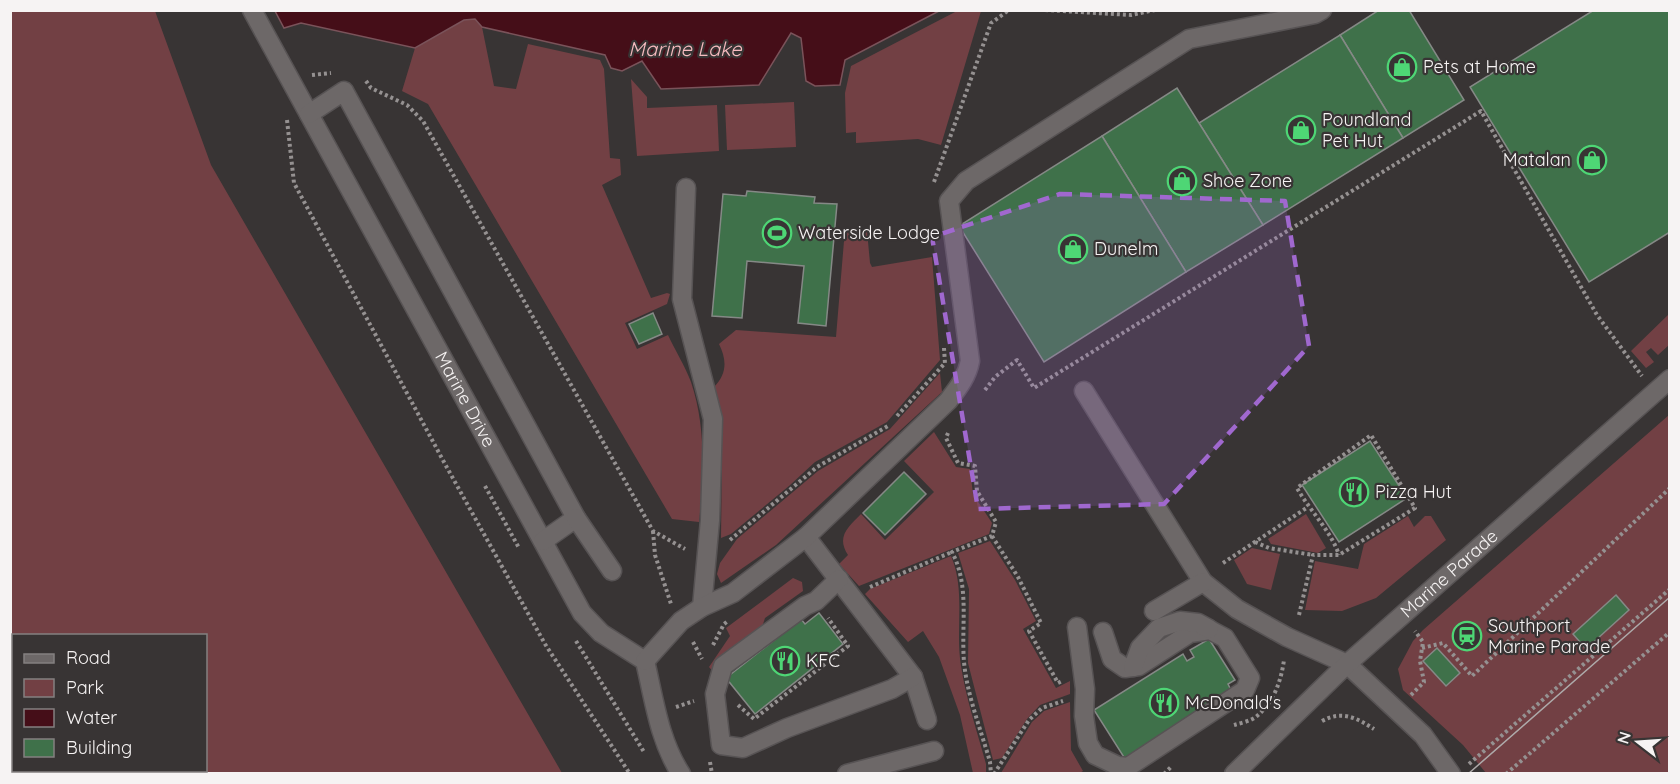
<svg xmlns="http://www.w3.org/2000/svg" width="1680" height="784" font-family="Quicksand,sans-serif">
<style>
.green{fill:#724044;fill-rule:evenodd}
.water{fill:#450e18;stroke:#7a535a;stroke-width:1.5}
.building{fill:#3f714a;stroke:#858986;stroke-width:1.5}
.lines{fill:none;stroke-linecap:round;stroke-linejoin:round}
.minor-casing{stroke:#575354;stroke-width:21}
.path{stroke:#959191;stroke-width:4;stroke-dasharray:3 3;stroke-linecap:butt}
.minor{stroke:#6d6868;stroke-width:18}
.tram{stroke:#aeaaaa;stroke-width:1.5}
.marked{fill:#a068cf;fill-opacity:0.2;stroke:#a068cf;stroke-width:4.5;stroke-dasharray:12 8;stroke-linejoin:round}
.labels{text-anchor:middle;stroke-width:4.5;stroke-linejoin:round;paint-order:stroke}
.poi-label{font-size:18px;fill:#f6f3f3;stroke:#383434;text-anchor:start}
.street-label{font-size:18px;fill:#f6f3f3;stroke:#383434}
.water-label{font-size:20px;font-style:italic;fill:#f6bbbf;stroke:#383434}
</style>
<rect width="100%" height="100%" fill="#383434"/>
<g class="green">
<path d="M10,11H155L211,165L562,773H11ZM14,636H206V770H14Z"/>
<path d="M957,11H981L941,145L918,139L856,143V132L846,133L845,93L851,66Z"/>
<path d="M470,18L475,19L482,27L494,86L516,89L528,44L600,60L604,69L610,158L620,159L621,175L602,185L651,298L667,293L670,294L667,304L625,323L637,349L668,335C675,350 685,366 691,382C706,426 704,476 699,522L672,519L428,104L402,91L415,48L464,20Z"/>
<path d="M631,79L647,97V108L717,105L719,151L637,156Z"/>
<path d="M794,102L796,147L727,150L725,105Z"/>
<path d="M845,229L867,231L870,263L872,267L932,257L940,360L887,422L815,462L789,486L731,534L721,538L722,456L714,387C727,374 727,360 719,344L736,330L836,337Z"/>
<path d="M1669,314V345L1658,355L1651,348L1646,352L1654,362L1646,368L1631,351Z"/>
<path d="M940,373L942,392L776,545L721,583L717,574L720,563L737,539L818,471L890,429Z"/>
<path d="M1669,415V773H1486L1463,745L1403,690L1398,669L1413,641L1423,630Z"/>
<path d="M934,432L956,467L970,469L973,494L992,523L989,534L859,586L839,564L848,555C836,537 848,527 861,514L885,540L934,492L904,461Z"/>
<path d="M1306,514L1326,548L1318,553L1271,544L1268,539Z"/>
<path d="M1408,516L1414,527L1425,516H1431L1446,540L1376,598L1342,611L1305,610L1315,561L1358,569L1364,544Z"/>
<path d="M990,541L1015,580L1036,621L1023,629L1056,688L1070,681V694L1040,705L1027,719L1002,758L993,760L968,663L969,589L958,553Z"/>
<path d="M1252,548L1280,554L1271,590L1247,584L1234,560Z"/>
<path d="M951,556C966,591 955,629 961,666C966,699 977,731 986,764V773H973L960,715L939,657L923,631L908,642L865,594L870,589Z"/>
<path d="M793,578L802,582L803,591L765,618L762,627L715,674L709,667L730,636L726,628Z"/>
<path d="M1070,702L1071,750L1083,771L1078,774L1001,773L1032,722L1044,711Z"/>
</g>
<path class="water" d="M275,11H939L845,60L840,85L815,86L806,81L801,38L791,33L759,85L661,89L642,61L622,71L611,68L605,55L482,27L475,19L464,20L415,48L301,23L284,28Z"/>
<g class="building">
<path d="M1379,10H1409L1464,100L1403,138L1340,35Z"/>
<path d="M1594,10H1670V232L1589,282L1470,87Z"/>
<path d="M1340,35L1403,138L1263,225L1199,123Z"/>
<path d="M1177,88L1263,225L1186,272L1102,136Z"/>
<path d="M1102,136L1186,272L1044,362L959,226Z"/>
<path d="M747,191L815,197L814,203L837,204L826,326L798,323L804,266L747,261L742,318L712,316L723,194L746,196Z"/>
<path d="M653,313L662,334L639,344L629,324Z"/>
<path d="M1370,441L1407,498L1339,542L1302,485Z"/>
<path d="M904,472L926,494L885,535L863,513Z"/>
<path d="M1616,595L1629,610L1586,649L1573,634Z"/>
<path d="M819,613L843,644L755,714L726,678L801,619L805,624Z"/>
<path d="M1209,639L1235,680L1228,684L1234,696L1127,762L1094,710L1183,654L1187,661L1194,657L1190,650Z"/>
<path d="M1437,648L1460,673L1446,686L1423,661Z"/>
</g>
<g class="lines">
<g class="minor-casing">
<g id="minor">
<path id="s1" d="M252,10L582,613L601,633L645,661C654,699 659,740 681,774"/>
<path d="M309,114L344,91L576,518L543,541"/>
<path d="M686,188L682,299L713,419L710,520L702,607"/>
<path d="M1084,391L1203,582L1237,609L1287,637L1347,664L1423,735L1451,774"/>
<path d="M576,518L612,571"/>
<path d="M806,537L913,677L927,720"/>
<path d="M839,579L816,601L805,606L723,666L715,694L721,745L743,748L787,728L892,689L913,677"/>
<path d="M1154,611L1203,582"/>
<path d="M1077,627L1085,689L1084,716L1088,743L1095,755L1118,766L1128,767L1245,690L1250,678L1225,638L1210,630L1190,633L1139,666L1125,668L1112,659L1103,632"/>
<path d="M645,661L681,621L702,607L733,593L806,537L948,401C958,388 967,377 970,361L949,201L966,181L1189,39L1315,14L1322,10"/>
<path d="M1133,667L1140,648L1159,628L1180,621L1198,623L1209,629"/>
<path d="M847,774L934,751"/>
<path id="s2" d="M1234,774L1347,664L1670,379"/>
</g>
</g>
<g class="path">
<path d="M1045,10L1131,15L1155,10"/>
<path d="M312,75L331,73"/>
<path d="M366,81L371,88L407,105L423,121L653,531L685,549"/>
<path d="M287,120L294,183L445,464L545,644L630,774"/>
<path d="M934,182L991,23L1009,10"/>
<path d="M944,348L945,364"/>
<path d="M985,390L995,377L1017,360L1034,388L1481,111L1597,315L1642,376"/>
<path d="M897,416L945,363"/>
<path d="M948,433L946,438L958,463L975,466L977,491L996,522L992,536L952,552C970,586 961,625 964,662C967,695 981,730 990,762L991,774"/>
<path d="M485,486L519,548"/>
<path d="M653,531L655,555L671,604"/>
<path d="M992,536L1018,577L1041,623L1029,631L1058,683L1062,681"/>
<path d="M730,540L817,467L888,426"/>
<path d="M1255,542L1269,548L1313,555"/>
<path d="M1223,563L1308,507"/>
<path d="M870,587L952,552"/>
<path d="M1299,615L1313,555H1339L1415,508L1371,435L1297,488C1310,511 1331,531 1339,555"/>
<path d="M576,641L644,752"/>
<path d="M693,642L702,659"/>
<path d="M713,645L724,624L728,621"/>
<path d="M1422,648L1443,643L1472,676L1670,488"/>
<path d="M1411,695L1424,682L1420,661L1423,642L1415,631"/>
<path d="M738,705L754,719L848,646L828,618"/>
<path d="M676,707L694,701"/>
<path d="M1322,721C1342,710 1357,718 1374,729"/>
<path d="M1234,725C1241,723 1251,721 1257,716C1274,702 1281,681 1284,660"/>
<path d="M710,762L712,774"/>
<path d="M1469,764L1670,589"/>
<path d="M994,774L1029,720L1042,708L1063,701"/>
<path d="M1164,774L1171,767"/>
<path d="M1506,774L1670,632"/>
</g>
<use href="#minor" class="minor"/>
<path class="tram" d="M1468,774L1670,597"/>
</g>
<path class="marked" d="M1060,194L1285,201L1309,346L1164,504L978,509L932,237Z"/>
<defs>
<g id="shop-ring" transform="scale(1.5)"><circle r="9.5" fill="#383434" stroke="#4ed675" stroke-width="1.5"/><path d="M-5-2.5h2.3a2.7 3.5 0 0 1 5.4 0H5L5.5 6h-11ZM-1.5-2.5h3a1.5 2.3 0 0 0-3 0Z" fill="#4ed675"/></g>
<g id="stadium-ring" transform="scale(1.5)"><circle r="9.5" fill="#383434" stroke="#4ed675" stroke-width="1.5"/><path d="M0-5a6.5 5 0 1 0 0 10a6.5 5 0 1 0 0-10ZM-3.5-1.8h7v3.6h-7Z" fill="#4ed675"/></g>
<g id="restaurant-ring" transform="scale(1.5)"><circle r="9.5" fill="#383434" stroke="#4ed675" stroke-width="1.5"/><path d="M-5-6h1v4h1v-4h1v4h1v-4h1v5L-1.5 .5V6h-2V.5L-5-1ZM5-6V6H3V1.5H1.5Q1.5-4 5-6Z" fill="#4ed675"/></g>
<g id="station-ring" transform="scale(1.5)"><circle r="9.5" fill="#383434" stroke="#4ed675" stroke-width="1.5"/><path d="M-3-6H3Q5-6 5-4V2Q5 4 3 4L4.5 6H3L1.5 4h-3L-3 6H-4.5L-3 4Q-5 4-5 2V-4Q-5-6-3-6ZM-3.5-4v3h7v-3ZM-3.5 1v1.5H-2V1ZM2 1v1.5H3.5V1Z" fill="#4ed675"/></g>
</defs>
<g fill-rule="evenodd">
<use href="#shop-ring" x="1402" y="67"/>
<use href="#shop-ring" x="1301" y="130"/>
<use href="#shop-ring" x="1592" y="160"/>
<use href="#shop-ring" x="1182" y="181"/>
<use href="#stadium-ring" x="777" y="233"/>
<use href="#shop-ring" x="1073" y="249"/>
<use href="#restaurant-ring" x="1354" y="492"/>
<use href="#station-ring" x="1467" y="636"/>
<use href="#restaurant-ring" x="785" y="661"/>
<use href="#restaurant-ring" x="1164" y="703"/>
</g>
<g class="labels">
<g class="poi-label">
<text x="1423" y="73">Pets at Home</text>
<text x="1322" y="126">Poundland<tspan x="1322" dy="21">Pet Hut</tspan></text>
<text x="1571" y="166" text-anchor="end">Matalan</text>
<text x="1203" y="187">Shoe Zone</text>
<text x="798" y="239">Waterside Lodge</text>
<text x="1094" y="255">Dunelm</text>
<text x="1375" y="498">Pizza Hut</text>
<text x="1488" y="632">Southport<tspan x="1488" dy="21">Marine Parade</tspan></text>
<text x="806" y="667">KFC</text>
<text x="1185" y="709">McDonald's</text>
</g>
<g class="street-label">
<text dy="6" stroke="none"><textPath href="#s1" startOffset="444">Marine Drive</textPath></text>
<text dy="6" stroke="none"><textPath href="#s2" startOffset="294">Marine Parade</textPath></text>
</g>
<g class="water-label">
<text x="685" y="56">Marine Lake</text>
</g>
</g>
<rect width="1680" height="784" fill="none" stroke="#f6f3f3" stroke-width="24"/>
<rect x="12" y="634" width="195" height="138" fill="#383434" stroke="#848080" stroke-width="1.5"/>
<rect x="24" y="654" width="30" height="9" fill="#6d6868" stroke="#848080" stroke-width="1.5"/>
<text x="66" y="664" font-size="18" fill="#f6f3f3">Road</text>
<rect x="24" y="679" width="30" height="18" fill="#724044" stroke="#848080" stroke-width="1.5"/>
<text x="66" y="694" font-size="18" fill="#f6f3f3">Park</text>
<rect x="24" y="709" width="30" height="18" fill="#450e18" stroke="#848080" stroke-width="1.5"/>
<text x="66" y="724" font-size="18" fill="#f6f3f3">Water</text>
<rect x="24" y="739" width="30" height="18" fill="#3f714a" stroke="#848080" stroke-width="1.5"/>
<text x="66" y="754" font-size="18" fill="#f6f3f3">Building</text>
<g transform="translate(1638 742) rotate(287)" stroke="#383434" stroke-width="4.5" paint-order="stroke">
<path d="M0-4.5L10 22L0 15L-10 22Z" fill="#f6f3f3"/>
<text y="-9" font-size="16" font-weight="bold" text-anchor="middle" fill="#f6f3f3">N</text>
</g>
</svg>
